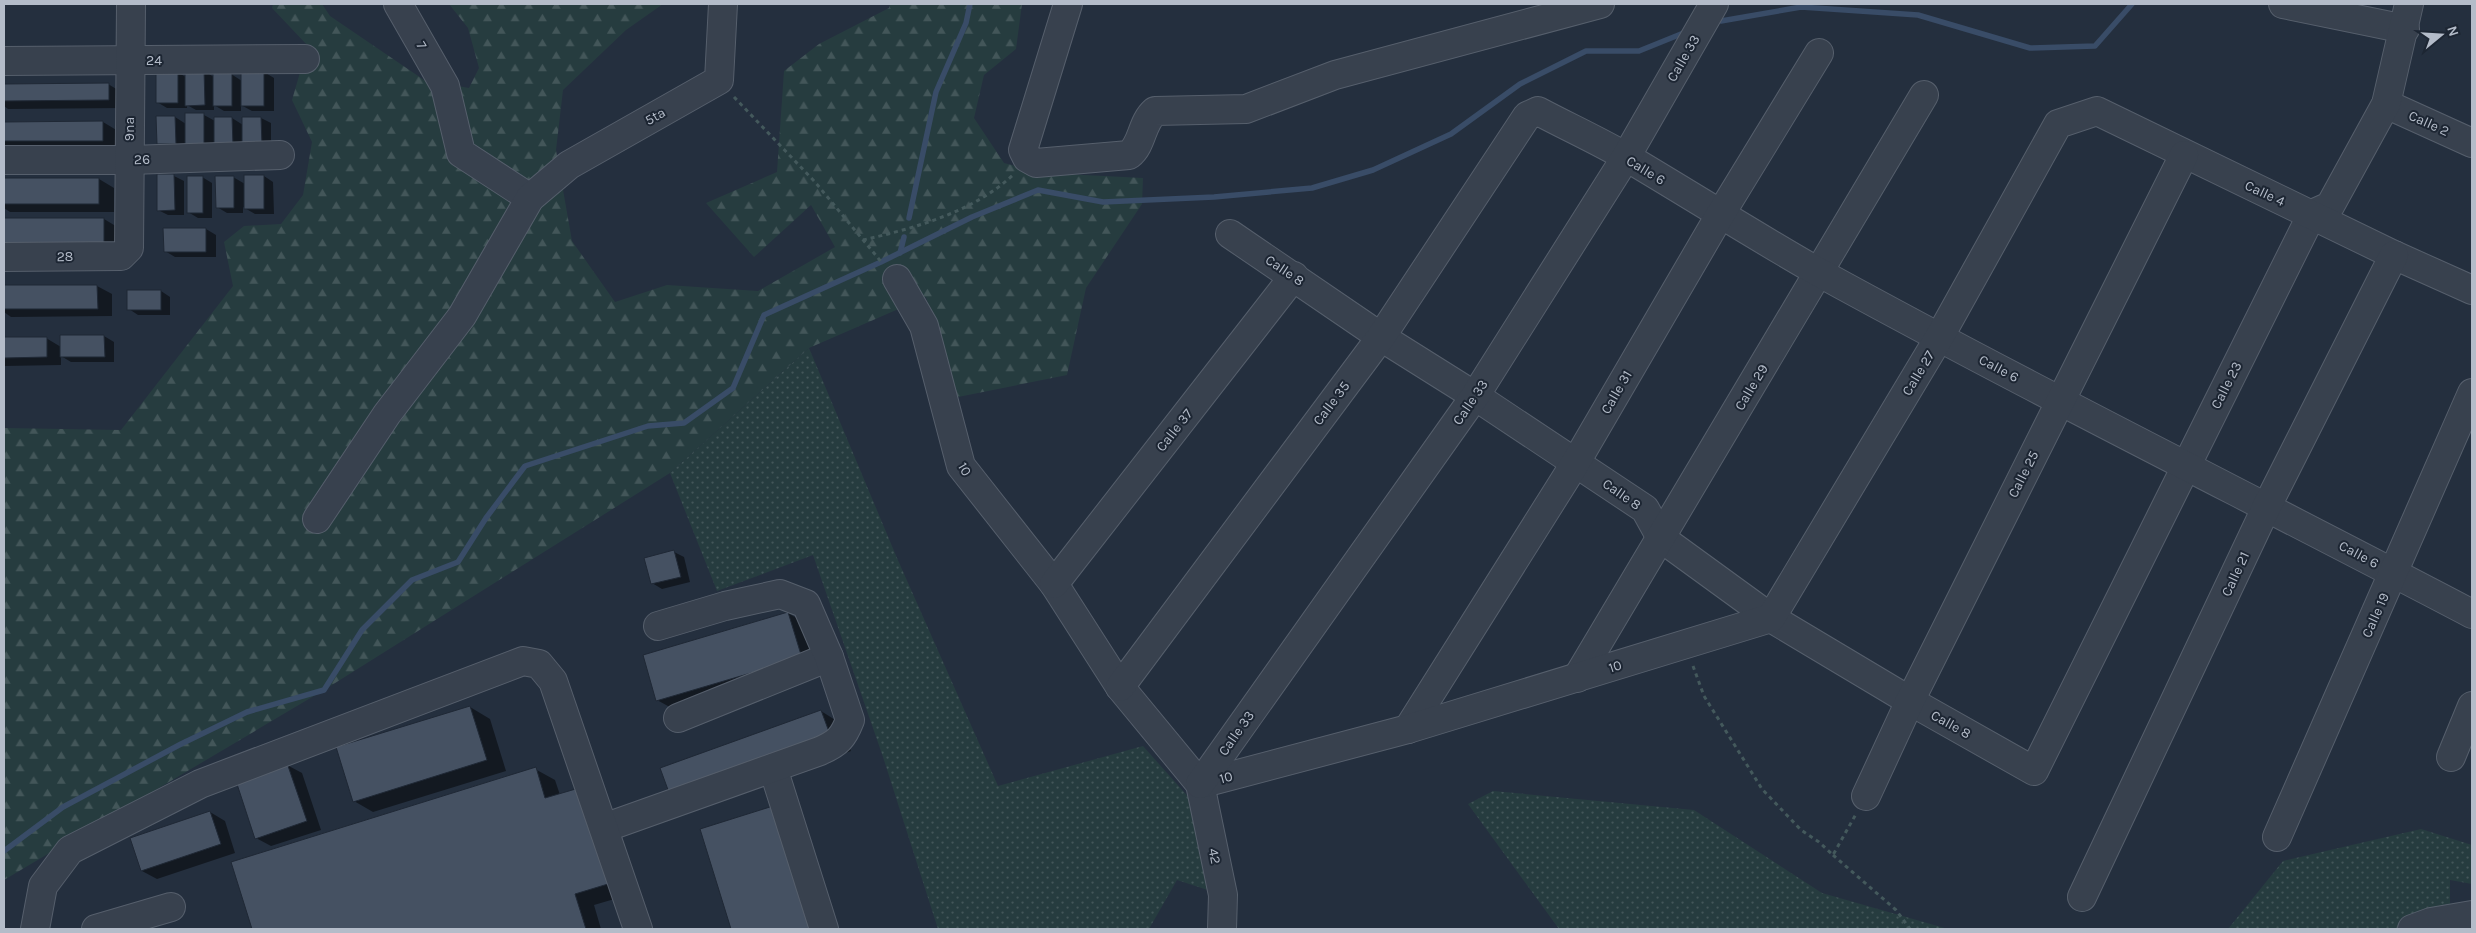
<svg xmlns="http://www.w3.org/2000/svg" width="2476" height="933" font-family="Karla,sans-serif">
<style>
.grass{fill:url(#grass-dots)}
.forest{fill:url(#forest-firs)}
.shadow{fill:#0007}
.lines{fill:none;stroke-linecap:round;stroke-linejoin:round}
.stream{stroke:#394c67;stroke-width:5.5}
.building{fill:#455162;stroke:#1f2835}
.minor-casing{stroke:#565f6c;stroke-width:30}
.path{stroke:#44595c;stroke-width:3;stroke-dasharray:4 4;stroke-linecap:butt}
.minor{stroke:#38414e;stroke-width:28}
.labels{text-anchor:middle;stroke-width:4;stroke-linejoin:round;paint-order:stroke}
.street-label{font-size:14px;fill:#b4bcc9;stroke:#1d2633}
</style>
<defs>
<pattern id="grass-dots" width="8" height="8" patternUnits="userSpaceOnUse" patternTransform="scale(1.25)"><rect width="8" height="8" fill="#263c3f"/><path d="M2 2h.1M6 6h.1" fill="none" stroke="#435659" stroke-width="1.8" stroke-linecap="round"/></pattern>
<pattern id="forest-firs" width="22" height="20" patternUnits="userSpaceOnUse" patternTransform="scale(1.25)"><rect width="22" height="20" fill="#263c3f"/><path d="M5 1l3.5 6h-7zM16 11l3.5 6h-7z" fill="#435659"/></pattern>
</defs>
<rect width="100%" height="100%" fill="#242f3e"/>
<g class="grass">
<path d="M809,348L897,558L998,786L1143,746L1225,838L1223,895L1177,880L1149,929H938L883,757L813,555L717,591L670,473Z"/>
<path d="M1493,791L1694,810L1822,893L1948,929H1559L1468,804Z"/>
<path d="M2421,829L2472,845V884L2450,880V929H2228L2283,861Z"/>
</g>
<path class="forest" d="M273,4H322L330,16L424,80L469,88L479,68L468,28L449,4H663L626,30L563,90L556,150L572,241L615,302L667,285L758,291L835,247L811,205L754,257L706,203L777,172L784,71L819,44L889,8L890,4H1022L1016,49L984,75L974,118L1004,163L1045,173L1143,178L1142,204L1086,288L1067,375L958,397L926,297L809,348L670,473L324,690L4,880V428L121,430L233,286L224,242L244,226L281,224L303,195L312,142L292,100L301,69L315,62L308,46L272,8Z"/>
<g class="shadow">
<path d="M204,71L214,77L231,74L242,81L264,72L274,78V111H252L241,105V111H224L214,105V110H196L187,105V108H167L157,102L177,72L186,77Z"/>
<path d="M108,84L123,93V108L8,109L4,106V85Z"/>
<path d="M204,115L215,121L232,118L243,125L261,118L271,123V150L196,149L185,142V149H168L158,143L175,117L186,124Z"/>
<path d="M103,122L118,131V149L4,148V123Z"/>
<path d="M174,176L184,181V215H168L158,210Z"/>
<path d="M264,176L273,182L274,214H255L243,207V213H227L217,207L233,177L245,184Z"/>
<path d="M202,177L212,183V218H198L188,212Z"/>
<path d="M4,179H99L114,188V212H10L4,208Z"/>
<path d="M104,219L119,228V251H4V220Z"/>
<path d="M206,229L216,235V257H175L165,251Z"/>
<path d="M4,286H97L112,294V316L11,317L4,312Z"/>
<path d="M161,291L170,297V315H138L129,309Z"/>
<path d="M104,336L114,342V362H71L61,356V365L4,366V338H46L61,347Z"/>
<path d="M674,552L684,557L690,582L662,589L652,583Z"/>
<path d="M788,613L808,625L821,669L677,711L657,700Z"/>
<path d="M470,707L490,719L506,771L373,812L354,801Z"/>
<path d="M821,711L840,723L851,751L692,809Z"/>
<path d="M287,765L302,773L321,830L271,846L256,838Z"/>
<path d="M535,769L555,780L560,795L628,895L594,905L601,929H253L233,863Z"/>
<path d="M210,812L225,821L235,853L157,879L142,871Z"/>
<path d="M701,830L827,929H732Z"/>
</g>
<g class="lines">
<g class="stream">
<path d="M1721,21L1801,7L1918,15L2030,48L2095,46L2132,4"/>
<path d="M909,218L936,92L966,23L970,4"/>
<path d="M900,253L904,237"/>
<path d="M4,851L63,807L181,744L247,712L324,690L362,630L412,580L458,562L486,518L525,466L648,426L684,423L733,388L764,315L881,262L972,217L1038,190L1103,202L1214,197L1312,188L1373,170L1451,134L1520,84L1586,51H1639L1686,32"/>
</g>
</g>
<g class="building">
<path d="M156,70L178,71V103H156Z"/>
<path d="M185,70H204L205,105L185,106Z"/>
<rect x="241" y="71" width="23" height="35"/>
<rect x="213" y="73" width="19" height="33"/>
<path d="M109,83V100L4,101V84Z"/>
<rect x="185" y="113" width="19" height="31"/>
<path d="M156,116H175L176,144H157Z"/>
<path d="M214,117H232L233,145H214Z"/>
<path d="M242,117H261L262,145H242Z"/>
<path d="M103,121V141H4V122Z"/>
<path d="M157,174H174L175,210L157,211Z"/>
<rect x="244" y="175" width="20" height="34"/>
<rect x="187" y="176" width="16" height="37"/>
<path d="M215,176H234V208H216Z"/>
<rect x="4" y="178" width="95" height="26"/>
<rect x="4" y="218" width="100" height="25"/>
<path d="M163,228H206V252H164Z"/>
<path d="M4,285H97L98,309H4Z"/>
<rect x="127" y="290" width="34" height="20"/>
<path d="M60,335H104L105,357H60Z"/>
<path d="M4,337H47V357L4,358Z"/>
<path d="M674,550L681,577L651,584L644,558Z"/>
<path d="M788,612L802,658L656,701L643,655Z"/>
<path d="M470,706L487,760L353,802L336,747Z"/>
<path d="M821,710L832,740L671,798L660,768Z"/>
<path d="M287,763L307,821L255,839L236,781Z"/>
<path d="M536,767L545,798L579,788L608,884L575,894L586,929H252L231,862Z"/>
<path d="M773,806L811,929H731L700,829Z"/>
<path d="M210,811L221,844L141,871L130,838Z"/>
</g>
<g class="lines">
<g class="minor-casing">
<g id="minor">
<path d="M398,4L445,86L461,153L530,198"/>
<path d="M1068,4L1023,150L1027,158L1036,163L1129,155C1143,144 1141,123 1155,111L1246,109L1335,75L1600,4"/>
<path d="M2283,4L2405,29"/>
<path d="M4,61L305,59"/>
<path d="M2386,104L2472,143"/>
<path d="M4,160H130L280,155"/>
<path d="M1230,234L1381,337L1475,396L1645,509L1661,538L1771,618L1910,701L2034,771L2312,214L2330,206L2386,104L2409,4"/>
<path d="M4,257L121,256L129,248L131,4"/>
<path d="M897,279L924,326L961,466L1054,584L1120,687L1200,784L1223,895L1222,929"/>
<path d="M317,519L387,414L462,316L530,198L569,165L719,80L723,4"/>
<path d="M1054,584L1294,276"/>
<path d="M1577,678L1924,95"/>
<path d="M1120,687L1381,337L1527,116L1538,111C1568,127 1599,141 1628,158C1692,196 1755,236 1820,273C2035,391 2255,500 2472,614"/>
<path d="M678,718L829,657"/>
<path d="M1408,729L1576,462L1720,215L1819,53"/>
<path d="M2451,757L2472,706"/>
<path d="M773,768L824,929"/>
<path d="M1200,784L1408,729L1771,618L1940,336L2058,124L2097,111L2394,255L2472,290"/>
<path d="M1200,784L1475,396L1626,157L1714,4"/>
<path d="M1866,796L1910,701L2184,155"/>
<path d="M604,828L820,751C838,743 843,738 850,720L829,657L806,604L780,594L725,606L658,626"/>
<path d="M2277,837L2472,393"/>
<path d="M2082,897L2267,506L2394,255"/>
<path d="M35,929L43,886L70,850L200,784L523,661L539,664L553,681L638,929"/>
<path d="M96,929L171,907"/>
<path d="M2412,929L2431,922L2472,915"/>
</g>
</g>
<g class="path">
<path d="M734,97L815,182L883,264"/>
<path d="M863,240C915,228 974,212 1014,174"/>
<path d="M1693,666L1704,696L1762,789L1801,830L1819,842L1833,855L1856,814"/>
<path d="M1833,855L1896,910L1910,929"/>
</g>
<use href="#minor" class="minor"/>
</g>
<g class="labels">
<g class="street-label">
<text transform="translate(422 45) rotate(60)" y="5">7</text>
<text transform="translate(1683 58) rotate(-60)" y="5">Calle 33</text>
<text x="154" y="65">24</text>
<text transform="translate(655 116) rotate(-29)" y="5">5ta</text>
<text transform="translate(2429 123) rotate(24)" y="5">Calle 2</text>
<text transform="translate(129 129) rotate(-90)" y="5">9na</text>
<text transform="translate(142 159) rotate(-2)" y="5">26</text>
<text transform="translate(1646 170) rotate(31)" y="5">Calle 6</text>
<text transform="translate(2265 193) rotate(25)" y="5">Calle 4</text>
<text transform="translate(65 256) rotate(-1)" y="5">28</text>
<text transform="translate(1285 270) rotate(34)" y="5">Calle 8</text>
<text transform="translate(1999 368) rotate(28)" y="5">Calle 6</text>
<text transform="translate(1918 373) rotate(-59)" y="5">Calle 27</text>
<text transform="translate(2226 385) rotate(-63)" y="5">Calle 23</text>
<text transform="translate(1751 387) rotate(-59)" y="5">Calle 29</text>
<text transform="translate(1616 392) rotate(-60)" y="5">Calle 31</text>
<text transform="translate(1470 402) rotate(-56)" y="5">Calle 33</text>
<text transform="translate(1331 403) rotate(-53)" y="5">Calle 35</text>
<text transform="translate(1174 430) rotate(-52)" y="5">Calle 37</text>
<text transform="translate(965 469) rotate(59)" y="5">10</text>
<text transform="translate(2023 474) rotate(-63)" y="5">Calle 25</text>
<text transform="translate(1622 494) rotate(35)" y="5">Calle 8</text>
<text transform="translate(2359 554) rotate(28)" y="5">Calle 6</text>
<text transform="translate(2235 574) rotate(-65)" y="5">Calle 21</text>
<text transform="translate(2375 615) rotate(-66)" y="5">Calle 19</text>
<text transform="translate(1615 666) rotate(-18)" y="5">10</text>
<text transform="translate(1951 724) rotate(29)" y="5">Calle 8</text>
<text transform="translate(1236 733) rotate(-55)" y="5">Calle 33</text>
<text transform="translate(1226 777) rotate(-15)" y="5">10</text>
<text transform="translate(1215 856) rotate(79)" y="5">42</text>
</g>
</g>
<rect width="2476" height="933" fill="none" stroke="#b4bcc9" stroke-width="10"/>
<g transform="translate(2441 35) rotate(72)" stroke="#1d2633" stroke-width="4" paint-order="stroke">
<path d="M0-4L9 19L0 12L-9 19Z" fill="#b4bcc9"/>
<text y="-8" font-size="14" font-weight="bold" text-anchor="middle" fill="#b4bcc9">N</text>
</g>
</svg>
